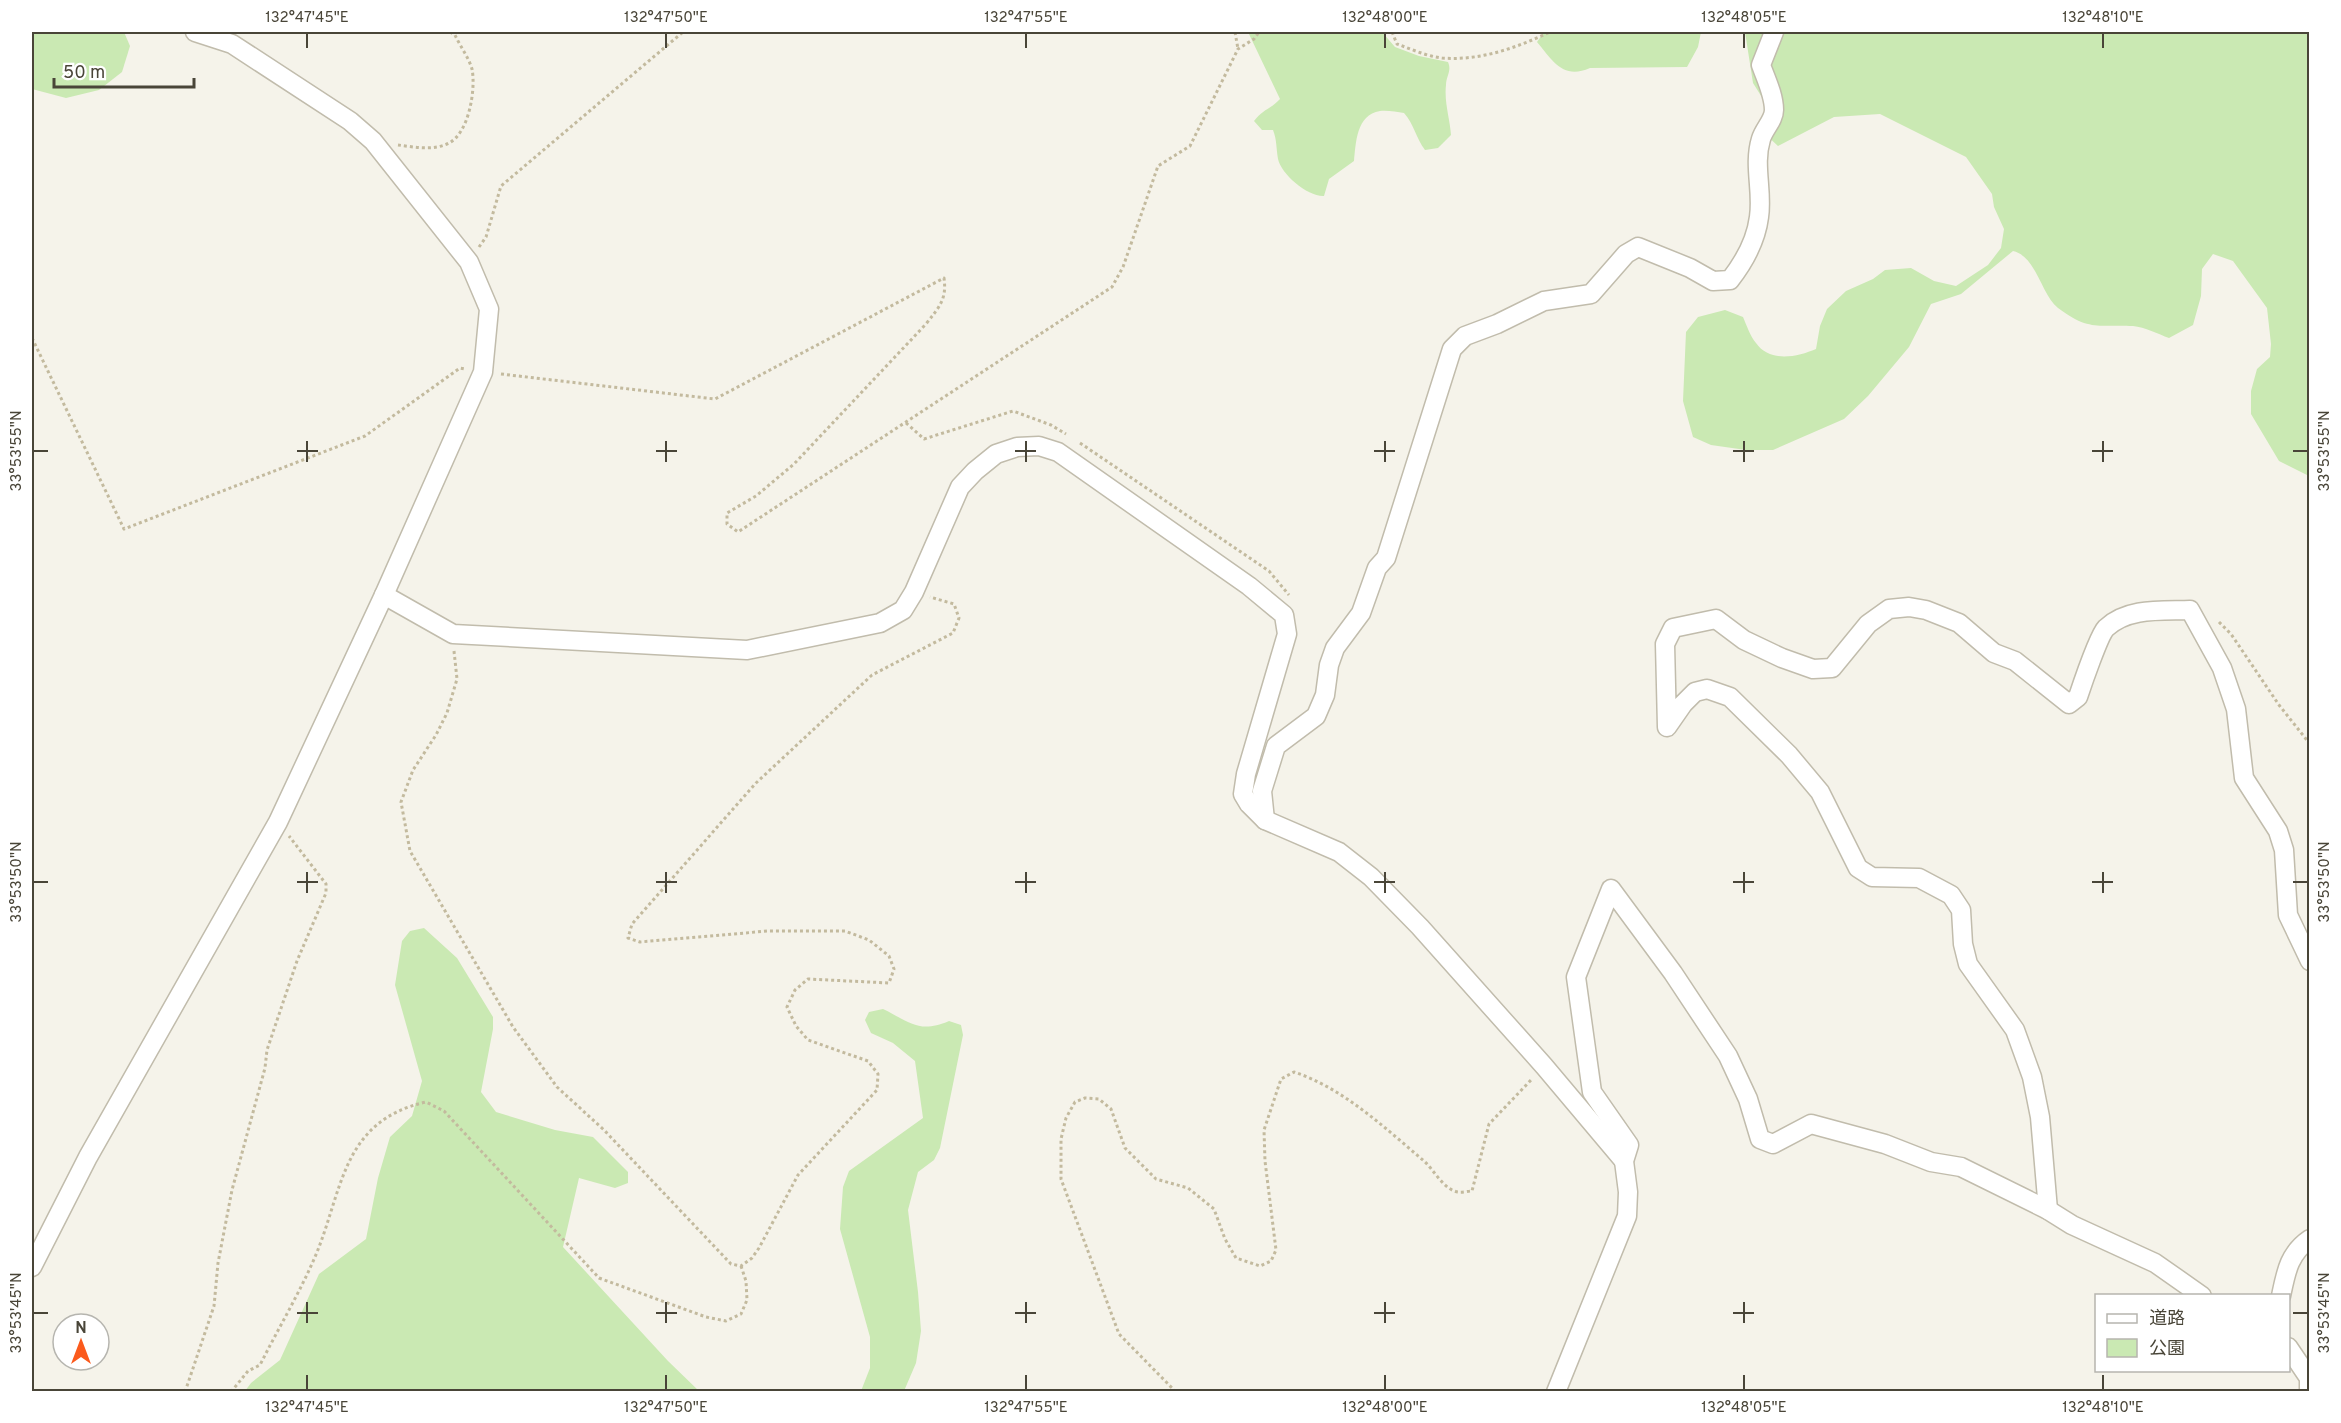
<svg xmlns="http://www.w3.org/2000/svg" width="2341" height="1423" font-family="Overpass,'Noto Sans JP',sans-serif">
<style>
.green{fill:#cae9b3}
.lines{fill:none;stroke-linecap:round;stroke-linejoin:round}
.minor-casing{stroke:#c1bcac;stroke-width:21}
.path{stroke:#c3ba9e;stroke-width:3;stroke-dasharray:3 3;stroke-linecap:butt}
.minor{stroke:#fff;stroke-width:18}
.ticks{fill:none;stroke:#494538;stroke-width:2}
.neatline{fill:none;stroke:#494538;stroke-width:2}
.ticks-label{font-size:15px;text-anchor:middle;fill:#494538}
</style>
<rect width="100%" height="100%" fill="#f5f3ea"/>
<g class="green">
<path d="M32,32H124L130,46L122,72L99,90L66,98L32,89Z"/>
<path d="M1248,32H1382L1395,47L1419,56L1448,62C1452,71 1446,76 1446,85C1444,102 1450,119 1451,135L1438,148L1425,150C1416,138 1414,124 1404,113C1397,112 1387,110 1380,111C1356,115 1356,143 1354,161L1329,179L1324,196C1308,197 1281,174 1278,159C1276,148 1277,140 1273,130H1262L1254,121C1263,109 1271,109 1280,99Z"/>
<path d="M1544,32H1701L1698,47L1687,67L1590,68C1563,80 1553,61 1537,42Z"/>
<path d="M1745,32H2309V476L2279,461L2251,414V391L2257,369L2270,357L2271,344L2267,308L2233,261L2213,254L2202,269L2201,296L2193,325L2169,338C2158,334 2145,327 2133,326C2099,324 2090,332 2058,308C2041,294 2036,256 2013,251L1961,294L1931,304L1909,347L1868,396L1844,419L1773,450H1746L1711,445L1693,437L1683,401L1686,332L1698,317L1725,310L1743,317C1747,326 1750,336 1756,343C1770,363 1797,357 1816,349L1820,326L1827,309L1846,291L1873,279L1885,270L1911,268L1934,281L1956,286L1988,265L2001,248L2004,229L1994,207L1992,194L1966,157L1880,114L1834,117L1778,146L1763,132L1768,107L1753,83Z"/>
<path d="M424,928L457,958L493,1017V1029L481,1092L496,1112L555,1130L593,1137L628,1172V1183L615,1188L579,1178L563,1247L668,1361L699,1391H245L251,1383L280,1360L319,1274L366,1239L378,1178L390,1137L412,1116L422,1081L395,985L402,941L410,931Z"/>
<path d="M883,1009C910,1022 919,1034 949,1021L961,1025L963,1035L940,1148L934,1160L918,1172L908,1210L918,1292L921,1331L916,1363L904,1391H861L870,1368V1337L840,1229L843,1187L849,1171L923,1118L915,1061L893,1043L871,1033L865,1020L869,1012Z"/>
</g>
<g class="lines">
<g class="minor-casing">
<g id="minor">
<path d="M384,595L453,634L747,650L880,623L903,610L914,592L960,487L975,471L996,454L1017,447L1039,446L1058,452L1249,586L1284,615L1287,634L1246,774L1243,794L1249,804L1265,820L1339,852L1371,877L1420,927L1544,1066L1624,1161"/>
<path d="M1265,820L1262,791L1276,746L1316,716L1325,695L1329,665L1335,648L1361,613L1377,568L1386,558L1452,349L1465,336L1497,324L1544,301L1591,294L1626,254L1638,247L1690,268L1713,281L1730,280C1744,262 1756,241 1759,217C1763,191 1753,165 1761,139C1764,129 1774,120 1774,110C1774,95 1766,79 1761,65L1774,32"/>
<path d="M2048,1210L2040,1117L2032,1077L2015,1030L1968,964L1963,944L1961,910L1951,895L1919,878L1872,877L1858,868L1820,792L1789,755L1730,697L1707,689L1695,692L1683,704L1667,727L1665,644L1673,628L1716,619L1744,640L1782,658L1813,669L1832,668L1868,624L1889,609L1909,607L1926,610L1959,623L1994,653L2015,661L2069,704L2078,697C2082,685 2099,635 2106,628C2128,607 2163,611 2190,610L2222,668L2236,709L2244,778L2278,831L2284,850L2288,915L2310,961"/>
<path d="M32,1267L88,1157L278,822L384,595L483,372L489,309L469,262L373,141L350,121L232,44L195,32"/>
<path d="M2281,1296C2286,1272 2289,1253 2310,1239"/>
<path d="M2288,1347L2309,1378V1392"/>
<path d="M1556,1392L1627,1216L1628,1192L1624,1161L1629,1145L1592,1092L1576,977L1611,889L1673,973L1728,1056L1748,1099L1760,1139L1773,1144L1811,1124L1885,1144L1931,1162L1961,1167L2048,1210L2072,1225L2155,1263L2202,1296"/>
</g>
</g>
<g class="path">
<path d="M1235,32L1238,49"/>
<path d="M1392,32L1397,44C1411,49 1426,56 1442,58C1480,61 1516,48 1550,32"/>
<path d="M398,145C414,147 434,151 449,143C469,133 476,89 472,69C469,58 460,46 455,35L450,32"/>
<path d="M479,247L486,237L501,186L683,32"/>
<path d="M32,338L124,529L365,436L460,368L465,369"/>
<path d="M501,374L715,399L944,278C947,300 939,307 926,324L794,464L756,496L727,513V524L738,532L1112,287L1123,267L1158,166L1190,146L1238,49L1254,39L1259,32"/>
<path d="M906,423L924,439L1013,411L1051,425L1066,434"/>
<path d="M1080,443L1269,571L1289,595"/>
<path d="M2219,622L2231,634L2279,705L2310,744"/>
<path d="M454,651L457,679L447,713L436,735L413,770L401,802L410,851L513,1027L557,1087L604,1130L731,1264L741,1266L752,1258L759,1248L798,1175L877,1090L878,1074L868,1061L808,1040L796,1026L787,1007L795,990L808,979L889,983L894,969L889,956L869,940L845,931H768L640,942L628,938L632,924L756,783L872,675L953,633L959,618L954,604L930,597"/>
<path d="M185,1392L214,1306L218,1263L232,1190L265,1068L267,1050L297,961L326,893V884L289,836"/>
<path d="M231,1392L248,1371L260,1365C278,1329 299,1294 315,1257C343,1191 341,1121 426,1102L444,1111L599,1278L706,1317L726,1321L741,1314L747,1300L746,1281L741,1266"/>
<path d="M1176,1392L1119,1334L1061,1179V1139L1066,1118L1075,1102L1085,1098L1099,1099L1111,1109L1125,1148L1156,1179L1188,1188L1214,1209L1225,1239L1236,1258L1260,1266L1271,1261L1276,1250L1265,1161L1264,1130L1281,1079L1294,1072C1343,1088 1385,1128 1424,1161C1434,1170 1444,1190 1458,1192C1462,1193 1468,1191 1472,1191L1489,1124L1532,1079"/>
</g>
<use href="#minor" class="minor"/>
</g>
<path class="ticks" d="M307,33V48M666,33V48M1026,33V48M1385,33V48M1744,33V48M2103,33V48M307,441V462M666,441V462M1026,441V462M1385,441V462M1744,441V462M2103,441V462M33,451H48M297,451H318M656,451H677M1015,451H1036M1374,451H1395M1733,451H1754M2092,451H2113M2293,451H2308M307,872V893M666,872V893M1026,872V893M1385,872V893M1744,872V893M2103,872V893M33,882H48M297,882H318M656,882H677M1015,882H1036M1374,882H1395M1733,882H1754M2092,882H2113M2293,882H2308M307,1302V1323M666,1302V1323M1026,1302V1323M1385,1302V1323M1744,1302V1323M33,1313H48M297,1313H318M656,1313H677M1015,1313H1036M1374,1313H1395M1733,1313H1754M2293,1313H2308M307,1375V1390M666,1375V1390M1026,1375V1390M1385,1375V1390M1744,1375V1390M2103,1375V1390"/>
<rect width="2341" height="1423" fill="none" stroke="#ffffff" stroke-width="66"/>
<rect x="2095" y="1294" width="195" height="78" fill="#ffffff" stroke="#b6b5af" stroke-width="1.5"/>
<rect x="2107" y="1314" width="30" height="9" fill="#ffffff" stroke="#b6b5af" stroke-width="1.5"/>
<text x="2149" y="1324" font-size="18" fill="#494538">道路</text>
<rect x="2107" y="1339" width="30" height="18" fill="#cae9b3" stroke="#b6b5af" stroke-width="1.5"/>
<text x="2149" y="1354" font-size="18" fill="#494538">公園</text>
<g transform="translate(81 1342)"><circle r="28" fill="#ffffff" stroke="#b6b5af" stroke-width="1.5"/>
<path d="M0-4.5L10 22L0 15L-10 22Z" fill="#fb5a1c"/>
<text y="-9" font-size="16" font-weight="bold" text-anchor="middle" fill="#494538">N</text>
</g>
<path d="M54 78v9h140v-9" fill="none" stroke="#494538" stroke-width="3"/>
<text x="63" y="78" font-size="18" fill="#494538" stroke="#ffffff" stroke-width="4.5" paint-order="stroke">50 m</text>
<rect x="33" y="33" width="2275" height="1357" class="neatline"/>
<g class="ticks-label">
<text x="307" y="22">132°47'45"E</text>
<text x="666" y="22">132°47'50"E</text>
<text x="1026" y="22">132°47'55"E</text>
<text x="1385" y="22">132°48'00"E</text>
<text x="1744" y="22">132°48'05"E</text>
<text x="2103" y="22">132°48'10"E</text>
<text transform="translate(16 451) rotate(-90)" y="5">33°53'55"N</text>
<text transform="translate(2324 451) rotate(-90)" y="5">33°53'55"N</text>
<text transform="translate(16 882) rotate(-90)" y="5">33°53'50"N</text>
<text transform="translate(2324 882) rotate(-90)" y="5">33°53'50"N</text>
<text transform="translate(16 1313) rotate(-90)" y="5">33°53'45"N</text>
<text transform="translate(2324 1313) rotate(-90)" y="5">33°53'45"N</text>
<text x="307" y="1412">132°47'45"E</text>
<text x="666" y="1412">132°47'50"E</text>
<text x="1026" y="1412">132°47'55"E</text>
<text x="1385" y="1412">132°48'00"E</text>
<text x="1744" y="1412">132°48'05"E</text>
<text x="2103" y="1412">132°48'10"E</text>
</g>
</svg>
